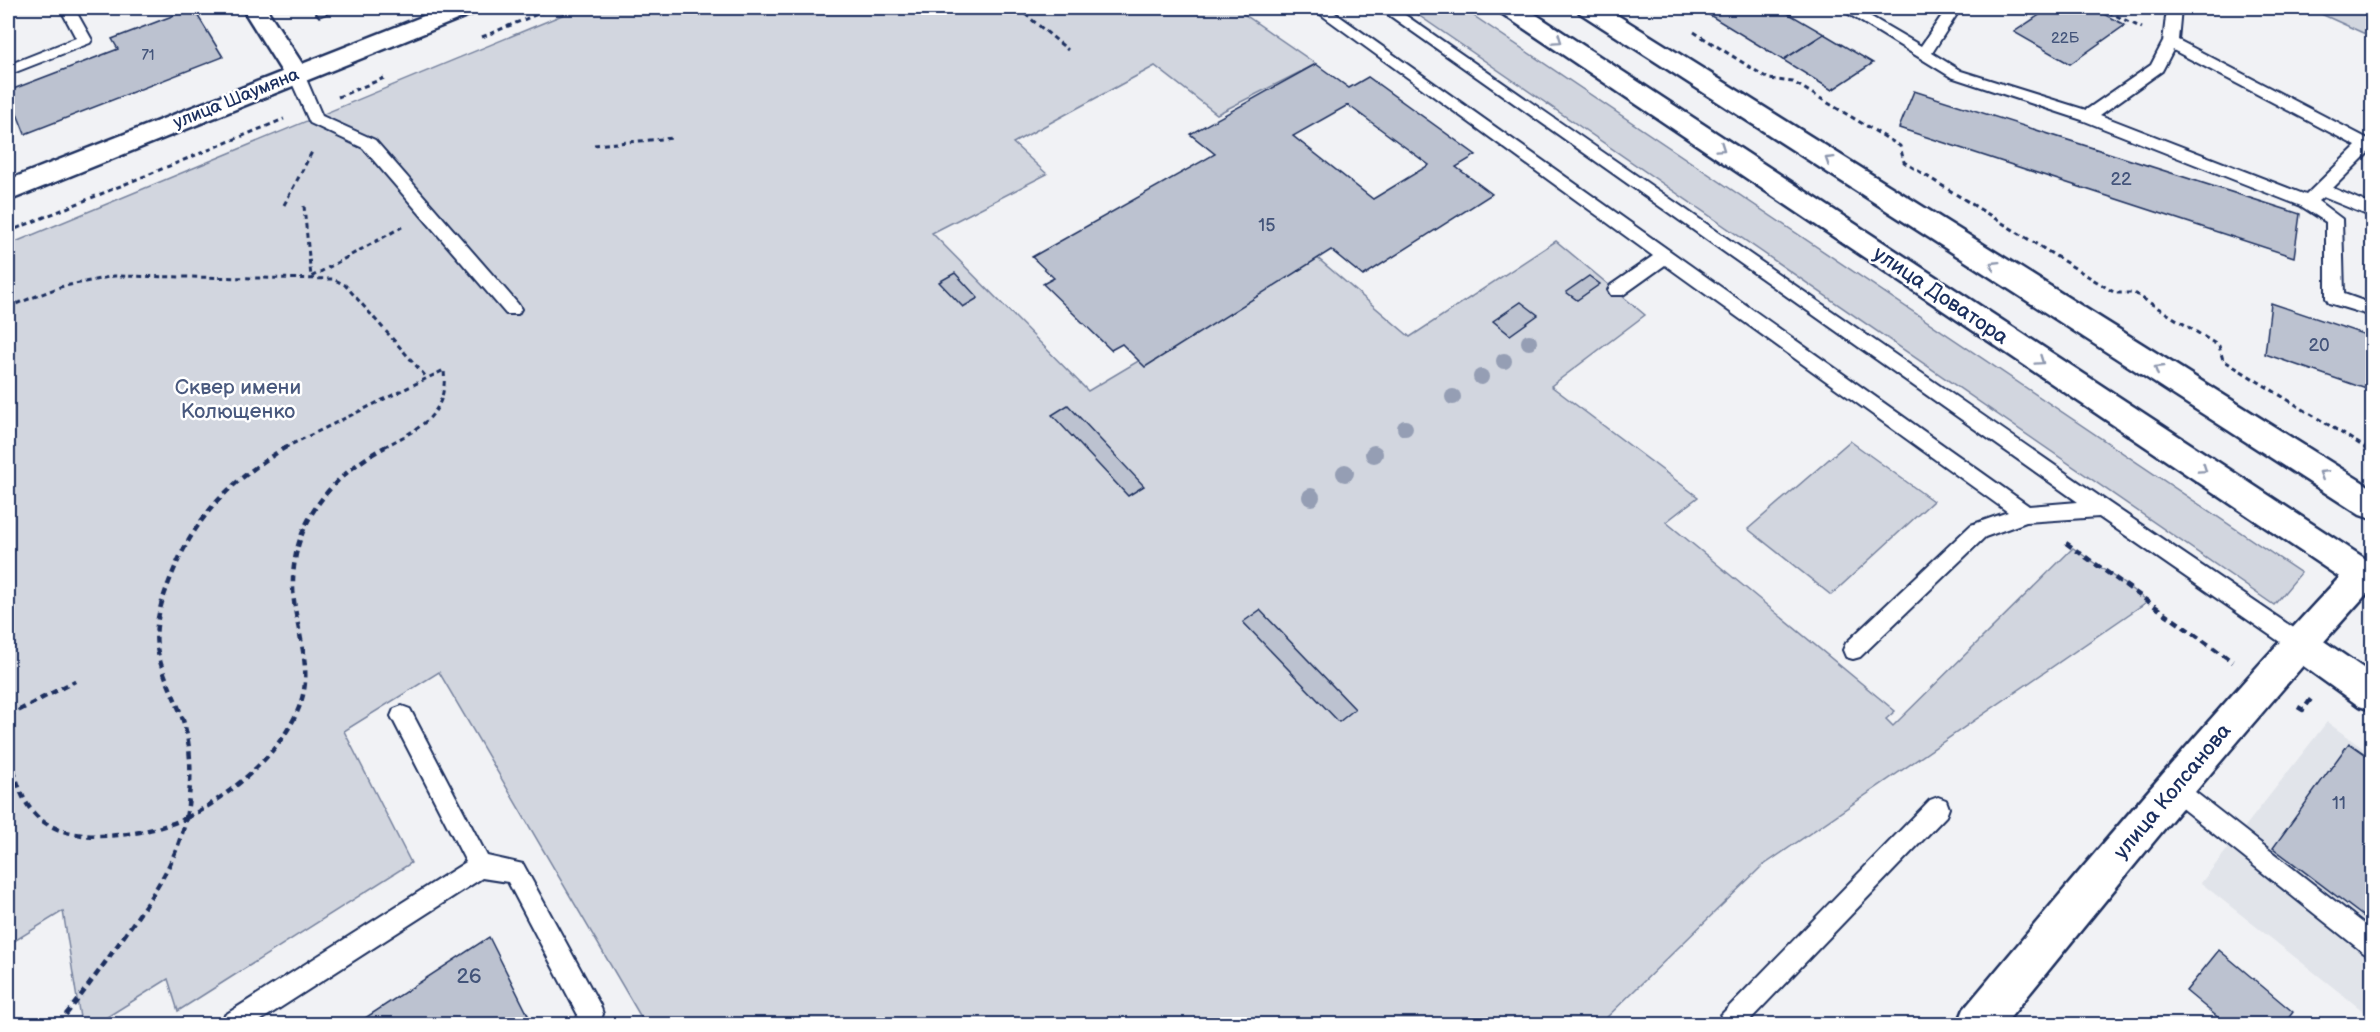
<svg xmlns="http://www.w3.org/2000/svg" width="2380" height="1032" font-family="'Balsamiq Sans',sans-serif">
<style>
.built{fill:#e1e4ea}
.green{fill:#d2d6df;stroke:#76829e;stroke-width:1.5}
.building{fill:#bcc2d0;stroke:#1b2f5e;stroke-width:1.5;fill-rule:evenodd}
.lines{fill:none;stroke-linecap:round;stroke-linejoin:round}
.service-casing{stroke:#1b2f5e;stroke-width:4}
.minor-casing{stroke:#1b2f5e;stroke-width:5}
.tertiary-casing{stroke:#1b2f5e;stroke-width:5}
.primary-casing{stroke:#1b2f5e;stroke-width:5}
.path-far1{stroke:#1b2f5e;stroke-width:3;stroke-dasharray:5 4;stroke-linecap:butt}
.path{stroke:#1b2f5e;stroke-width:4.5;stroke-dasharray:7 5;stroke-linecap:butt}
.service{fill:#fff;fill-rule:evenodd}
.minor{fill:#fff;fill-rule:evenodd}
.tertiary{fill:#fff;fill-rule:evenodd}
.primary{fill:#fff;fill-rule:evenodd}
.tree{fill:#959eb4}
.oneway{stroke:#8d97ae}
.labels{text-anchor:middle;stroke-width:5;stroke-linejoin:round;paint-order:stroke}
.far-number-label{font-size:15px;fill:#43547a}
.far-street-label{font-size:18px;fill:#1b2f5e;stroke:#fff}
.number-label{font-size:18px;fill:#43547a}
.street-label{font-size:21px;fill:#1b2f5e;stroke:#fff}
.park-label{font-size:21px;fill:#49597e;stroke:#fff}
.near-number-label{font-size:21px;fill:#43547a}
</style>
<rect width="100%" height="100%" fill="#f1f2f5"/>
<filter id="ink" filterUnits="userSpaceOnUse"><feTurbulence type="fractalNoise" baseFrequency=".0167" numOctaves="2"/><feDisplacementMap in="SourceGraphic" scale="12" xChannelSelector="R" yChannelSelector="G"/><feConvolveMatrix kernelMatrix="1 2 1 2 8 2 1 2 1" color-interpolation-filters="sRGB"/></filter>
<g filter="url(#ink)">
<path class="built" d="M2327,722L2372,755V1018L2201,883Z"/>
<g class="green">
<path d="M579,8H1235L1316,64L1217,114L1155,66L1013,143L1047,174L932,233L1088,391L1315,256L1410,337L1556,241L1645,315L1551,386L1698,497L1666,522L1895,711L1886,719L1893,726L2073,548L2148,601L1761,867L1600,1024H645L439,672L344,731L411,863L178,1011L168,979L96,1024H81L63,911L8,945V245Z"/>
<path d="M1408,8H1462L2301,573L2274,605Z"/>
<path d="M2308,8H2372V37Z"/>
<path d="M1850,441L1933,501L1831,595L1748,529Z"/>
</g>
<g class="building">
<path d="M193,8L223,57L25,134L8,91L118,49L112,39Z"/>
<path d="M312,8H342L319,17Z"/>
<path d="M1698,8H1779L1824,34L1783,60Z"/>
<path d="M2050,8H2092L2125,25L2070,64L2014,32Z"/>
<path d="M1824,34L1873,63L1832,90L1783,60Z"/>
<path d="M1316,64L1349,88L1368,77L1476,155L1456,167L1492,194L1363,276L1331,250L1145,367L1122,344L1111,350L1043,284L1054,278L1032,257L1215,154L1190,134ZM1348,105L1429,165L1373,199L1293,136Z"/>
<path d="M1914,91L2300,214L2294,257L1899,128Z"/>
<path d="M955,273L978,298L963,307L939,282Z"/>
<path d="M1589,276L1600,284L1577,300L1566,292Z"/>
<path d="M1521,302L1538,315L1510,335L1493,321Z"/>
<path d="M2271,303L2372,337V391L2265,354Z"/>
<path d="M1068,405L1144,486L1128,496L1052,415Z"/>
<path d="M1260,610L1355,709L1339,722L1243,622Z"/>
<path d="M2349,743L2372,759V923L2273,848Z"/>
<path d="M489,937L530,1019L522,1024H356Z"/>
<path d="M2219,950L2293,1012L2284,1024H2226L2186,991Z"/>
</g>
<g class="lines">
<g class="service-casing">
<g id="service">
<path d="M60,8H74L92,40L90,43L8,75V65L76,38Z"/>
<path d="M1312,8H1328L2029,506L2078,502L1379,8H1395L2109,503L2307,637L2310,644L2307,651L2300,653L2293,651L2099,517L2026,522L1985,537L1860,657L1853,659L1846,657L1843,650L1846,643L1971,525L2008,512L1665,265L1623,295H1611L1608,290L1611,285L1653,256Z"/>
<path d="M1839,8H1856L1921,46L1947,8H1961L1932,53L1961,71L2086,110L2151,65L2163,42L2167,8H2181L2178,40L2372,141V149L2333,188L2372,205V217L2323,197L2318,201L2342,219L2344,294L2372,304V316L2329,303L2326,298V222L2301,206L2082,120L1951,77ZM2173,50L2356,146L2306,195L2100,115L2162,71Z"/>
<path d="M296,69L304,74L322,116L375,140L518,304L521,309L518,314H506L363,148L310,123L288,74Z"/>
<path d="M402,706L410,709L487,856L523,864L600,1005L603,1014L599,1024H575L578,1015L508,882L482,878L255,1024H222L225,1015L466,862L391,716L394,709Z"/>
<path d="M2173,777L2181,781L2372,930V957L2364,953L2165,795L2162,788L2165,781Z"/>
<path d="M1938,797L1946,800L1949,808L1946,816L1746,1024H1718L1721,1015L1930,800Z"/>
</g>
</g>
<g class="minor-casing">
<g id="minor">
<path d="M242,8H266L309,74L305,80L296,82L287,80Z"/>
<path d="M2300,628L2312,633L2372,674V710L2359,706L2288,655L2282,644L2288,633Z"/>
</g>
</g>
<g class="tertiary-casing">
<g id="tertiary">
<path d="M444,8H477L474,13L8,201V180Z"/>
<path d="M2363,560L2372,564V588C2244,729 2125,876 2005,1024H1958L1964,1009C2090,858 2216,708 2351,565Z"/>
</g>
</g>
<g class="primary-casing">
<g id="primary">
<path d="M1498,8H1526L2372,563V596L2360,591L1501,13Z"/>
<path d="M1577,8H1606L2372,488V519L2360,515L1580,13Z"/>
</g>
</g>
<g class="path-far1">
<path d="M1018,8L1068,50"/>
<path d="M2100,8L2142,28"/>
<path d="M1694,32L1769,79L1793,82L1900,146L1904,162L2115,293H2134L2219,346L2223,360L2366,448"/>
<path d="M482,37L552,8"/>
<path d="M338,97L384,78"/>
<path d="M594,145L674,138"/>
<path d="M284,205L313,150"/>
<path d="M304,206L311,277L402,227"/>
<path d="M8,232L284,119"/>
<path d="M8,307L60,287L114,276L333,279L345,285L427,378"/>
<path d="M284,448L444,370C448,417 418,429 382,448"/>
</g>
<g class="path">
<path d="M2364,447L2372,452"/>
<path d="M2066,543L2233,662"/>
<path d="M2298,707L2303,710L2311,699"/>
<path d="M8,716L75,681"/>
<path d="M8,746C14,768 17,793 32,811C63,850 146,836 186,818"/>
<path d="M186,818C192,783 193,748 181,714C173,694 163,675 158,653C153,629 160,605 169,582C194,517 228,483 286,447"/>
<path d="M186,818C232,796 301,738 305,682C307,656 297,627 294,601C286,532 325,479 385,447"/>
<path d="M58,1024C81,997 101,968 122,939C149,900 176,865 186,818"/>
</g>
<use href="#service" class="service"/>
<use href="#minor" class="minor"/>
<use href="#tertiary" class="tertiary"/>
<use href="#primary" class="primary"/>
</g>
<g class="tree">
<circle cx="1529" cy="342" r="8"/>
<circle cx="1504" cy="361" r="8"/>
<circle cx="1481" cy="377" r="8"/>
<circle cx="1453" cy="397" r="8"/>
<circle cx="1405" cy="428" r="8"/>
<circle cx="1374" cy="454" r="9"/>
<circle cx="1345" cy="473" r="9"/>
<circle cx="1311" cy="497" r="9"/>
</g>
<defs><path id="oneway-chevron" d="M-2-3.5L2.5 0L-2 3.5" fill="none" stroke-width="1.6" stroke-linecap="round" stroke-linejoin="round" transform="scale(1.5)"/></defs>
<g class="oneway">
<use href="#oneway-chevron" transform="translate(1558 40) rotate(34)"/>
<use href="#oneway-chevron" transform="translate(1721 148) rotate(34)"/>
<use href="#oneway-chevron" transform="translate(1829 160) rotate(-148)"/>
<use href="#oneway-chevron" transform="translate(1994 265) rotate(-148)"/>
<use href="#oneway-chevron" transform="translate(2040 361) rotate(34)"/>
<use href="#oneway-chevron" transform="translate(2158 369) rotate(-148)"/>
<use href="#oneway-chevron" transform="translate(2203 469) rotate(34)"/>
<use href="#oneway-chevron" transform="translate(2323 474) rotate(-148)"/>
</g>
</g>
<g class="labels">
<g class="far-number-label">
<text x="2065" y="43">22Б</text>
<text x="148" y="60">71</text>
</g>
<g class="far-street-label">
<text transform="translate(236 98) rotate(-22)" y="6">улица Шаумяна</text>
</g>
<g class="number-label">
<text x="2121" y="185">22</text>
<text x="1267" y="231">15</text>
<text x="2319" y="351">20</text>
<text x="2339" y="809">11</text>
</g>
<g class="street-label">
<text transform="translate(1941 295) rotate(34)" y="7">улица Доватора</text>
<text transform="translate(2172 791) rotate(-50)" y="7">улица Колсанова</text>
</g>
<g class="park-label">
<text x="238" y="394">Сквер имени<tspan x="238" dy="24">Колющенко</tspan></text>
</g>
<g class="near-number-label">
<text x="469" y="983">26</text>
</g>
</g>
<rect width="2380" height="1032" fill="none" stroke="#fff" stroke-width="30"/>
<rect x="15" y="15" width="2350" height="1002" fill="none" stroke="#1b2f5e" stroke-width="2" filter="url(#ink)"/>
</svg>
